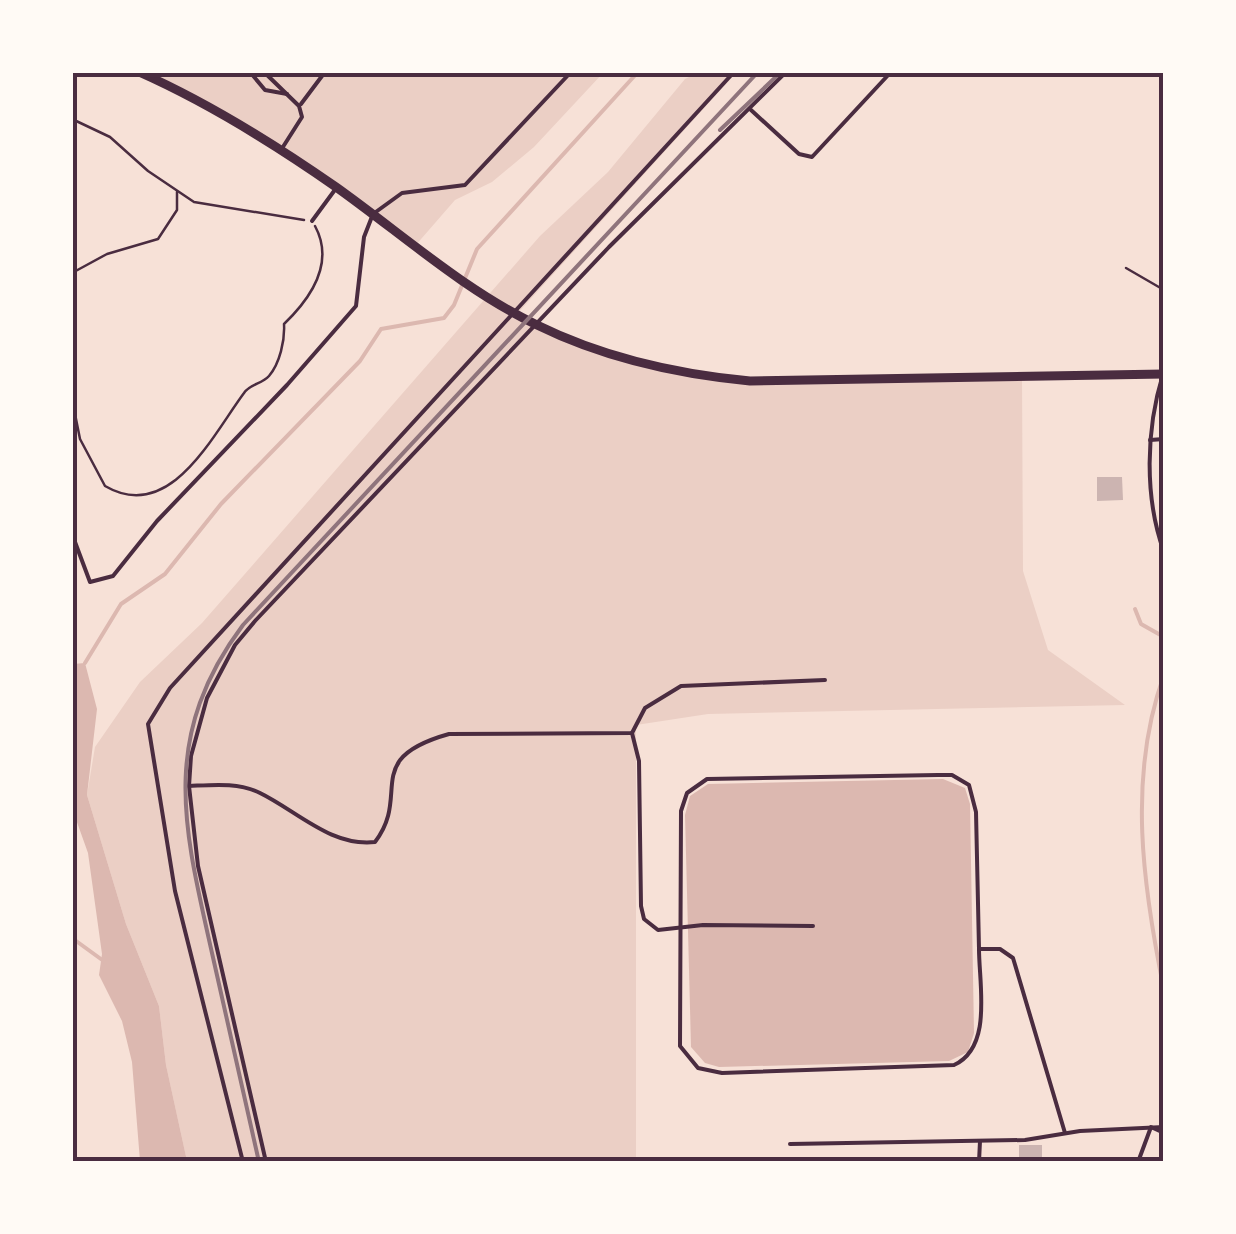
<svg xmlns="http://www.w3.org/2000/svg" width="1236" height="1234" font-family="'Nunito Sans',sans-serif">
<style>
.green{fill:#ebcfc5}
.water{fill:#dcb8b0}
.lines{fill:none;stroke-linecap:round;stroke-linejoin:round}
.stream{stroke:#dcb8b0;stroke-width:4}
.building{fill:#ccb4b1}
.path{stroke:#4a2c40;stroke-width:2.5}
.service{stroke:#4a2c40;stroke-width:4}
.tertiary{stroke:#4a2c40;stroke-width:9}
.rail{stroke:#8f747c;stroke-width:4}
.neatline{fill:none;stroke:#4a2c40;stroke-width:4}
</style>
<rect width="100%" height="100%" fill="#f7e1d7"/>
<g class="green">
<path d="M139,73H603L534,147L492,182L455,200L415,246L245,126Z"/>
<path d="M697,73H736L517,314L620,358L750,381L1022,377L1023,571L1048,650L1125,705L708,714L636,725V1161H187L166,1065L159,1006L126,924L87,795L95,747L140,682L202,623L540,236L608,172L685,79Z"/>
</g>
<g class="water">
<path d="M85,663L97,709L87,795L126,924L159,1006L166,1065L187,1161H140L132,1062L122,1021L99,975L102,954L88,853L73,811V664Z"/>
<path d="M943,779L965,788L970,804L974,1033L968,1052L949,1061L719,1067L705,1063L691,1047L685,815L690,796L708,784Z"/>
</g>
<g class="lines">
<g class="stream">
<path d="M1135,609L1141,624L1164,637"/>
<path d="M85,663L121,604L165,574L221,504L360,361L381,329L444,318L454,305L477,249L638,72"/>
<path d="M1164,675C1127,777 1143,887 1164,990"/>
<path d="M72,938L105,962"/>
<path d="M1163,1162V1161"/>
</g>
</g>
<g class="building">
<path d="M1097,477H1122L1123,500L1097,501Z"/>
<rect x="1019" y="1145" width="23" height="17"/>
</g>
<g class="lines">
<g class="path">
<path d="M72,119L110,137L148,171L194,202L304,220"/>
<path d="M1126,268L1164,290"/>
<path d="M72,273L107,254L158,239L177,210V192"/>
<path d="M72,399L80,439L105,486C170,524 212,436 244,393C250,384 262,384 269,376C280,363 285,340 284,324C311,298 335,263 315,226"/>
</g>
<g class="service">
<path d="M250,72L265,90L287,94"/>
<path d="M264,72L299,106L302,117L281,150"/>
<path d="M301,104L325,72"/>
<path d="M751,110L799,154L812,157L891,72"/>
<path d="M312,221L337,187"/>
<path d="M1163,374C1146,429 1144,497 1164,552"/>
<path d="M1150,440L1164,439"/>
<path d="M72,534L90,582L113,576L157,521L287,385L356,306L364,237L373,214L402,193L465,185L571,72"/>
<path d="M632,733L639,761L641,906L644,919L658,930L703,925L813,926"/>
<path d="M189,786C212,785 238,782 260,793C297,811 331,847 375,842C412,794 360,759 449,734L632,733L645,708L681,686L825,680"/>
<path d="M979,949C979,985 993,1047 954,1065L722,1073L698,1068L680,1046L681,811L687,793L707,779L938,775H952L969,785L976,812L979,949H1000L1013,958L1065,1133"/>
<path d="M790,1144L1025,1140L1080,1131L1164,1127"/>
<path d="M243,1162L175,891L148,724L170,688L734,72"/>
<path d="M266,1162L198,866L189,786L191,756L207,698L235,645L255,621L609,247L786,72"/>
<path d="M979,1162L980,1141"/>
<path d="M1138,1162L1151,1127L1164,1133"/>
</g>
<path class="tertiary" d="M139,72C209,103 273,143 336,187C402,234 464,290 537,325C604,358 676,374 750,381L1164,374"/>
<g class="rail">
<path d="M720,130L781,72"/>
<path d="M259,1162C243,1092 228,1022 212,953C184,828 159,737 243,625L758,72"/>
</g>
</g>
<rect width="1236" height="1234" fill="none" stroke="#fffaf5" stroke-width="150"/>
<rect x="75" y="75" width="1086" height="1084" class="neatline"/>
</svg>
